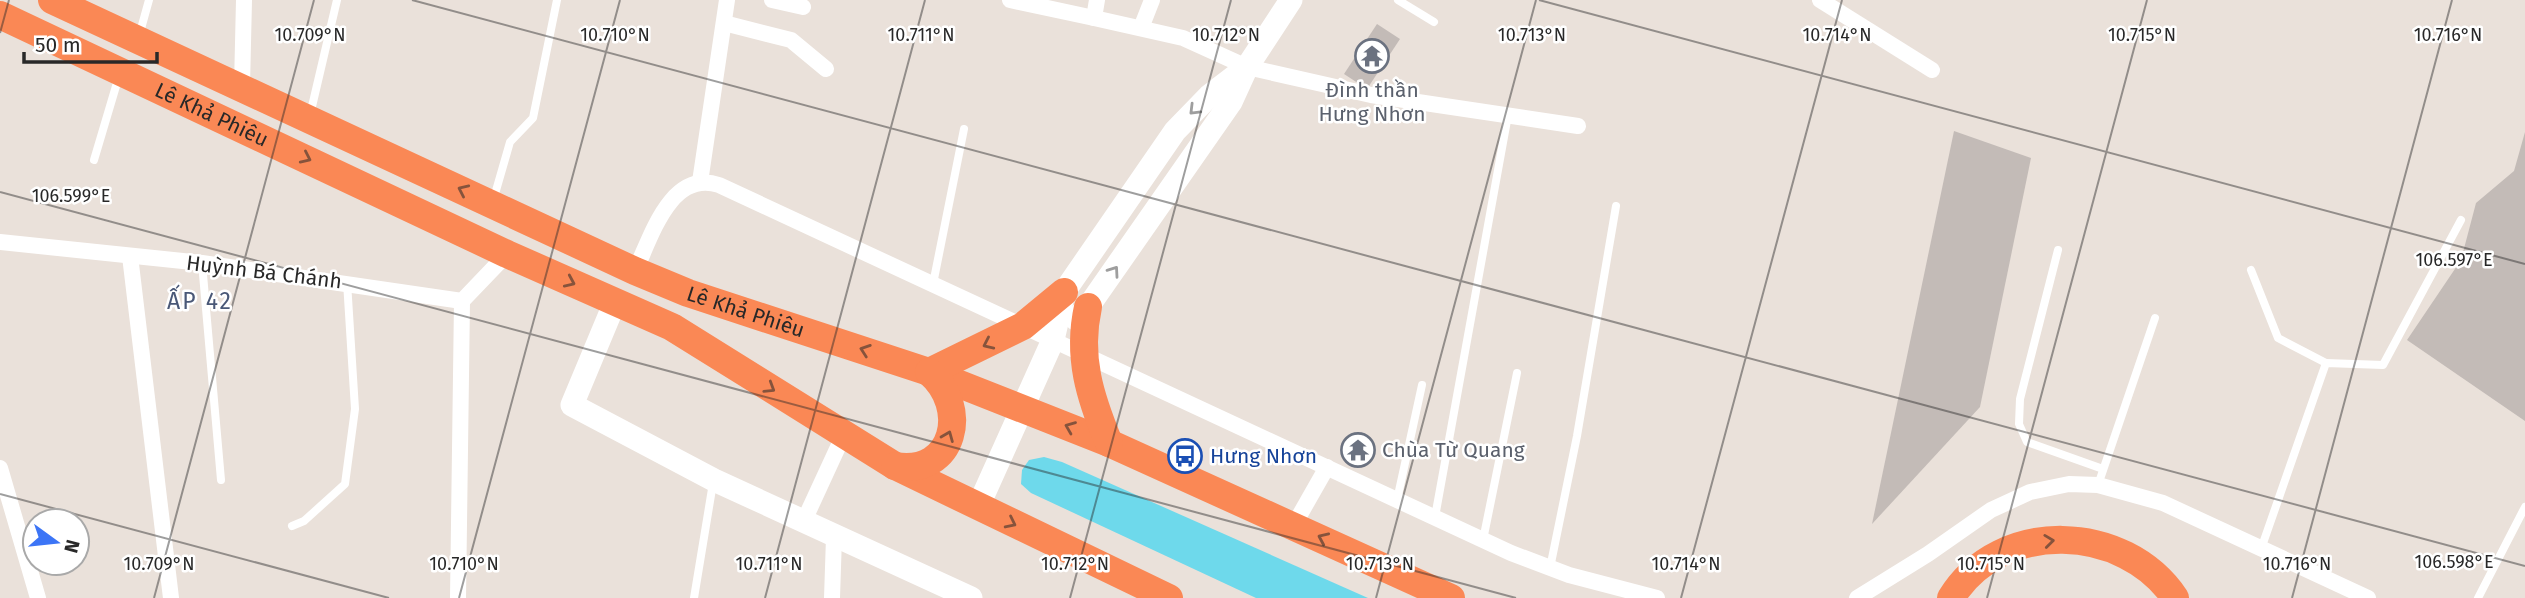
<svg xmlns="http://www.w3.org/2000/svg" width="2525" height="598" font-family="'Fira Sans',sans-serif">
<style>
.water{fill:#6ed9eb}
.building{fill:#c3bbb7}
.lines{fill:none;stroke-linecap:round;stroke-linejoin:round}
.lane{stroke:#fff;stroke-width:8}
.street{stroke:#fff;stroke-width:16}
.secondary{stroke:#fff;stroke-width:23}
.highway{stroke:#fa8855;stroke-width:28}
.oneway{stroke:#9e9e9e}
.oneway2{stroke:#86533c}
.ticks{fill:none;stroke:#282828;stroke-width:2;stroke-opacity:0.45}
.labels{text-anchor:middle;stroke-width:5;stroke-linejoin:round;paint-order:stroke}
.worship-label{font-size:21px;fill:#5b616d;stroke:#fff}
.street-label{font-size:21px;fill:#282828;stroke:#fff}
.transit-label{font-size:21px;fill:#164399;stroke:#fff;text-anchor:start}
.neighbourhood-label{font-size:23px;letter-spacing:2px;fill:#4a5877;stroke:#fff}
.ticks-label{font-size:18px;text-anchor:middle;fill:#282828;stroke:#fff;stroke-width:5;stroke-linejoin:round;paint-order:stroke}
</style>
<rect width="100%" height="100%" fill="#eae1da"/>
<path class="water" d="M1044,457L1062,462L1368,598H1256L1031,493L1021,484L1022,470L1029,460Z"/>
<g class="building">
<path d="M1377,24L1400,39L1367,89L1344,74Z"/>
<path d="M1954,131L2031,158L1980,407L1872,524Z"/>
<path d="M2525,132V421L2407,340L2461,260L2476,203L2514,171Z"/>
</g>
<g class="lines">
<g class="lane">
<path d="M1398,0L1434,22"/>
<path d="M139,36L149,0"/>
<path d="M310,115L337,0"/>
<path d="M94,160L119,76"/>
<path d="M493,201L510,142L533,118L557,0"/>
<path d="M2058,250L2020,399L2019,424L2027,442L2103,469"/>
<path d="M202,263L221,480"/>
<path d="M2251,270L2278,338L2326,363"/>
<path d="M933,284L964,129"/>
<path d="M2098,485L2155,318"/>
<path d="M1397,500L1422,385"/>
<path d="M1435,517L1508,115"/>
<path d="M292,526L304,521L345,484L355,409L347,282"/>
<path d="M1483,540L1517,373"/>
<path d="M2261,549L2326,363L2383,365L2461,220"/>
<path d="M1550,568L1577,436L1616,206"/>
<path d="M694,598L713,483"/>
<path d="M2478,598L2525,507"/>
</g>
<g class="street">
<path d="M772,0L803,7"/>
<path d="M1010,0L1094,18"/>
<path d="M1097,0L1094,18L1183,38L1247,67L1371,95L1578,126"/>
<path d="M1820,0L1932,70"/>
<path d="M724,23L791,40L826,69"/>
<path d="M1141,28L1152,0"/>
<path d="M242,86L244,0"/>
<path d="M700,182L727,0"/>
<path d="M0,242L202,263L462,301L507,254"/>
<path d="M130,256L171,598"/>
<path d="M635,271C651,238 670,169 719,185L1511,553L1569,575L1657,598"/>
<path d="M0,468L38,598"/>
<path d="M803,523L844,434"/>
<path d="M1294,525L1327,467"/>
<path d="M458,598L462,301"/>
<path d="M832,598L834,537"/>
<path d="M1857,598L1928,554L1991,510L2030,492L2069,484L2098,485L2163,503L2368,598"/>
</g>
<g class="secondary">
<path d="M615,302L572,405L714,480L971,598"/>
<path d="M1076,319L1088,307L1231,102L1247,67L1291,0"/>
<path d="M978,507L1053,340L1064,292L1175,131L1209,96L1247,67"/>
</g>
<g class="highway">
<path id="s1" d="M52,0L635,271L688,293L929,372L1109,443L1451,598"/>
<path id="s2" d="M0,15L507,254L672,327L895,466L1169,598"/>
<path d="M1088,307C1077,357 1090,397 1109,443"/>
<path d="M929,372L1023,326L1064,292"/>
<path d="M895,466C955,476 970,407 929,372"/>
<path d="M1951,598C2000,518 2125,523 2175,598"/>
</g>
</g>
<defs><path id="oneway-chevron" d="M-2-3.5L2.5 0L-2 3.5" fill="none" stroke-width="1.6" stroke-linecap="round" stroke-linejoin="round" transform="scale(1.75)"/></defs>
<g class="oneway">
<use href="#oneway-chevron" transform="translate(1194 110) rotate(135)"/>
<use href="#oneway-chevron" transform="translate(1114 271) rotate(-55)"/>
</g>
<g class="oneway2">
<use href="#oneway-chevron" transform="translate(306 158) rotate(25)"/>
<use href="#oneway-chevron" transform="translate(463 190) rotate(-155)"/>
<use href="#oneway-chevron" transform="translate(570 282) rotate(24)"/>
<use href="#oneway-chevron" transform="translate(988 344) rotate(155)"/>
<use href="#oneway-chevron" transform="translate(865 350) rotate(-161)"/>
<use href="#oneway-chevron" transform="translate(770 388) rotate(32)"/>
<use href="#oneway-chevron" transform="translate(1070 427) rotate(-158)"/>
<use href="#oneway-chevron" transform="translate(948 436) rotate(-68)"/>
<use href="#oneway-chevron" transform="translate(1011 523) rotate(26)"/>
<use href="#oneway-chevron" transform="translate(1323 538) rotate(-156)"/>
<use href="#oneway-chevron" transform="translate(2049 541) rotate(-7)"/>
</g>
<path class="ticks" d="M412,0L2525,566M1539,0L2525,264M0,33L9,0M0,192L1516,598M0,494L389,598M154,598L314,0M459,598L620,0M765,598L925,0M1070,598L1231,0M1376,598L1536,0M1681,598L1842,0M1987,598L2147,0M2292,598L2452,0"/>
<defs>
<g id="temple-ring" transform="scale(1.75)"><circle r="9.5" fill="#fff" stroke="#6b7280" stroke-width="1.5"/><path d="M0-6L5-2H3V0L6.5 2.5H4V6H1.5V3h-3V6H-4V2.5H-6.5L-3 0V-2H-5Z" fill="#6b7280"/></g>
<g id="bus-ring" transform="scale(1.75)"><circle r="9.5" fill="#fff" stroke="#1a4fb4" stroke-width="1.5"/><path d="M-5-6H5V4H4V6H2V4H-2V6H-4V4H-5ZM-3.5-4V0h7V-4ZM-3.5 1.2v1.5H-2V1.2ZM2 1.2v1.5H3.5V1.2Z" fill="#1a4fb4"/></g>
</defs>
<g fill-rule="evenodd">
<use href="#temple-ring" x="1372" y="56"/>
<use href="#temple-ring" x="1358" y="450"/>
<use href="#bus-ring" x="1185" y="456"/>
</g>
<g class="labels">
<g class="worship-label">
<text x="1372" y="97">Đình thần<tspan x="1372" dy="24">Hưng Nhơn</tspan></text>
<text x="1382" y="457" text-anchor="start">Chùa Từ Quang</text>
</g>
<g class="street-label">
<text dy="7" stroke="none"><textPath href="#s2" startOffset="234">Lê Khả Phiêu</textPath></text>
<text transform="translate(264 272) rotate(7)" y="7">Huỳnh Bá Chánh</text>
<text dy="7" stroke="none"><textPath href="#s1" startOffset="761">Lê Khả Phiêu</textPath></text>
</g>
<g class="transit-label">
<text x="1210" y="463">Hưng Nhơn</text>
</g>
<g class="neighbourhood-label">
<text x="200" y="309">ẤP 42</text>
</g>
</g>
<g class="ticks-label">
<text x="310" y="41">10.709°N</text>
<text x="615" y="41">10.710°N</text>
<text x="921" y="41">10.711°N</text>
<text x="1226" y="41">10.712°N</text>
<text x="1532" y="41">10.713°N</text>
<text x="1837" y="41">10.714°N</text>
<text x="2142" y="41">10.715°N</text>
<text x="2448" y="41">10.716°N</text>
<text x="71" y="202">106.599°E</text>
<text x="2454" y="266">106.597°E</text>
<text x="2454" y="568">106.598°E</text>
<text x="159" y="570">10.709°N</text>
<text x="464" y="570">10.710°N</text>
<text x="769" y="570">10.711°N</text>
<text x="1075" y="570">10.712°N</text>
<text x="1380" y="570">10.713°N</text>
<text x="1686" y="570">10.714°N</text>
<text x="1991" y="570">10.715°N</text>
<text x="2297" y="570">10.716°N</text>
</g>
<g transform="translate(56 542) rotate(105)"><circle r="33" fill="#ffffff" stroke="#a9a9a9" stroke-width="2"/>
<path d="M0-5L12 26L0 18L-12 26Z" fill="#3c75f6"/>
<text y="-10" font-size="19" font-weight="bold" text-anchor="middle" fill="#282828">N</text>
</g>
<path d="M24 52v10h133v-10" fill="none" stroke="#282828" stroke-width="3.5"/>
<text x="35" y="52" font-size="21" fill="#282828" stroke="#ffffff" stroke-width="5" paint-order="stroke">50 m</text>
</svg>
